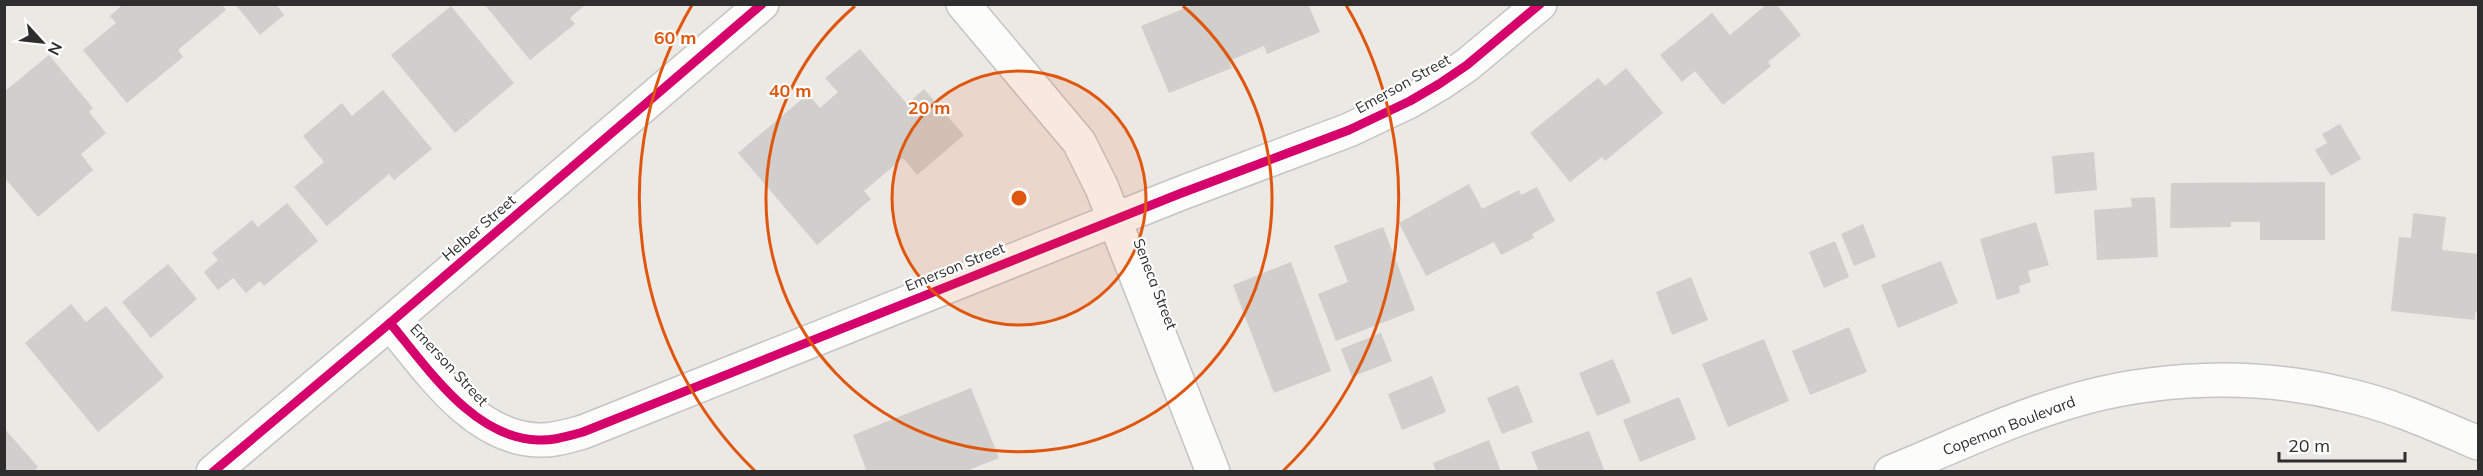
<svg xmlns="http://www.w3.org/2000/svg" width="2483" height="476" font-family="Mulish,sans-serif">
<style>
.building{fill:#d1cecb}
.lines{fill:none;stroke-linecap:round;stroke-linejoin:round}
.street-casing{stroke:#c5c4c5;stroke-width:36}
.street{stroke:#fcfcfb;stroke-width:33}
.cycleway-casing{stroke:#fff;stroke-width:13}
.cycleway{stroke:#d6006c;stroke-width:9}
.ring{fill:none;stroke:#df570e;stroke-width:3}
.labels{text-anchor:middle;stroke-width:4.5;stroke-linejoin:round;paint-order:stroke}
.street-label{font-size:15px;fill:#2e2e2e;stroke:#fff}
.centre{fill:#df570e;stroke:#fff;stroke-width:3}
.ring-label{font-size:18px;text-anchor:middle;font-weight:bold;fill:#df570e;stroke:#fff;stroke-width:4.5;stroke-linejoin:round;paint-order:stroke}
</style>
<rect width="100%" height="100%" fill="#ece8e4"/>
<g class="building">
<path d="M123,4H221L226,10L178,50L183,57L127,103L83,50L116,23L110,16Z"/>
<path d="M235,4H276L284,15L260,35Z"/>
<path d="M484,4H586L570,18L575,24L530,60Z"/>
<path d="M1195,4H1308L1320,32L1267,54L1264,46L1229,61L1232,68L1169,93L1141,26Z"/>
<path d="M1767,4H1776L1801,35L1768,62L1771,66L1723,105L1695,71L1682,82L1660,55L1712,13L1730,35Z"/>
<path d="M451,6L514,83L455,133L391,55Z"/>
<path d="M860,49L907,104L924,89L964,135L917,175L903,158L864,191L871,199L817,245L738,153L808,94L820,108L838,92L825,78Z"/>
<path d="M49,55L93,108L89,112L106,133L81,154L93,170L38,217L4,177V92Z"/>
<path d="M1626,68L1663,113L1605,161L1602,157L1570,182L1530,133L1598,78L1605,86Z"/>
<path d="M383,90L432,149L394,180L389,174L327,226L294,187L324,162L303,136L342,103L352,116Z"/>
<path d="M2340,124L2361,159L2331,176L2315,150L2327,143L2322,134Z"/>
<path d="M2094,152L2097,190L2055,194L2052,156Z"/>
<path d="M2325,182V240H2260V222H2231V227L2170,228L2171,183Z"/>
<path d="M1469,184L1482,209L1519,190L1521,195L1537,187L1555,221L1532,234L1534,238L1501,255L1494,242L1426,276L1399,223Z"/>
<path d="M2155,197L2158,257L2097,260L2094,210L2132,207L2131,198Z"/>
<path d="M287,203L318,241L264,286L260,281L246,293L233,278L218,290L204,272L218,260L212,253L252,220L258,227Z"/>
<path d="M2413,213L2446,217L2442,250L2478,254V313L2475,312V320L2391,311L2399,237L2411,238Z"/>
<path d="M2036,222L2049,265L2028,271L2031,282L2019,286L2020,293L1997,300L1980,239Z"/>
<path d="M1863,224L1876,257L1854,266L1841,234Z"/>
<path d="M1383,227L1415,310L1336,341L1318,294L1348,282L1334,246Z"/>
<path d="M1835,241L1849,277L1824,288L1809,252Z"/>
<path d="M1941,261L1958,303L1898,328L1881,285Z"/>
<path d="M1291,262L1331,371L1274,393L1233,285Z"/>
<path d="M168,264L197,299L151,338L122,302Z"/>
<path d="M1691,277L1708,320L1672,335L1656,292Z"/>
<path d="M71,304L86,322L106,306L164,377L98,432L25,343Z"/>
<path d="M1849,327L1867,372L1810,395L1792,351Z"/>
<path d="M1381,333L1392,361L1352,377L1341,349Z"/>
<path d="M1764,339L1789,401L1728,427L1702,364Z"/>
<path d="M1613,359L1631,402L1597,416L1579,373Z"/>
<path d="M1432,376L1446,412L1402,430L1388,394Z"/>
<path d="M1518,385L1533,422L1502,434L1487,398Z"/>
<path d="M971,388L999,458L964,472H867L853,435Z"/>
<path d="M1679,397L1696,439L1640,462L1623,420Z"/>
<path d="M4,428L38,467L33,472H4Z"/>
<path d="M1589,431L1605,472H1539L1531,452Z"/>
<path d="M1489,440L1501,472H1436L1433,463Z"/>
</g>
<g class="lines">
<g class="street-casing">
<g id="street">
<path d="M963,4L1079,142L1102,188L1213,472"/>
<path d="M390,323C428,368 473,438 538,440C553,441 568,436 583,432L1179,194L1349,130L1410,101L1439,84L1467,65L1540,4"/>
<path d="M213,472L390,323L762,4"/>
<path d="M1891,472C1950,448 2008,420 2069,402C2155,376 2255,373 2342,394C2390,404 2434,424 2478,443"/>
</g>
</g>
<use href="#street" class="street"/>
<g class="cycleway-casing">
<g id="cycleway">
<path d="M390,323C428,368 473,438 538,440C553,441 568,436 583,432L1179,194L1349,130L1410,101L1439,84L1467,65L1540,4"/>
<path d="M213,472L390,323L762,4"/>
</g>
</g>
<use href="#cycleway" class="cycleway"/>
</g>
<circle cx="1019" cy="198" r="127" fill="#df570e" fill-opacity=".12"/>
<g class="ring">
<circle cx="1019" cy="198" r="127"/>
<path d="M1183 6A253 253 0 1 1 855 6"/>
<path d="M755 471A380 380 0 0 1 692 5M1346 5A380 380 0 0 1 1283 471"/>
</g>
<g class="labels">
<g class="street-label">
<text transform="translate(1403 84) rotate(-29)" y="5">Emerson Street</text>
<text transform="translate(479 228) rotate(-41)" y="5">Helber Street</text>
<text transform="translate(955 267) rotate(-22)" y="5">Emerson Street</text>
<text transform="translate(1155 284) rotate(69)" y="5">Seneca Street</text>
<text transform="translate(449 365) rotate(47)" y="5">Emerson Street</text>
<text transform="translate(2009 426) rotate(-21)" y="5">Copeman Boulevard</text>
</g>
</g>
<circle cx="1019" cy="198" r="9" class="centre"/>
<g class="ring-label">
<text x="675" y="44">60 m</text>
<text x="790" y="97">40 m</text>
<text x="929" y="114">20 m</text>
</g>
<rect width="2483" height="476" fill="none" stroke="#2e2e2e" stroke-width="12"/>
<g transform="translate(42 42) rotate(117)" stroke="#ffffff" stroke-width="4.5" paint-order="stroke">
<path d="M0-4.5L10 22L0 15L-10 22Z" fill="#2e2e2e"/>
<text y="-9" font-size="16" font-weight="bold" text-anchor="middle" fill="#2e2e2e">N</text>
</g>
<path d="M2279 452v9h126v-9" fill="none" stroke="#2e2e2e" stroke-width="3"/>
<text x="2288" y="452" font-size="18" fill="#2e2e2e" stroke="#ffffff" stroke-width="4.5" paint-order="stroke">20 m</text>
</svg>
